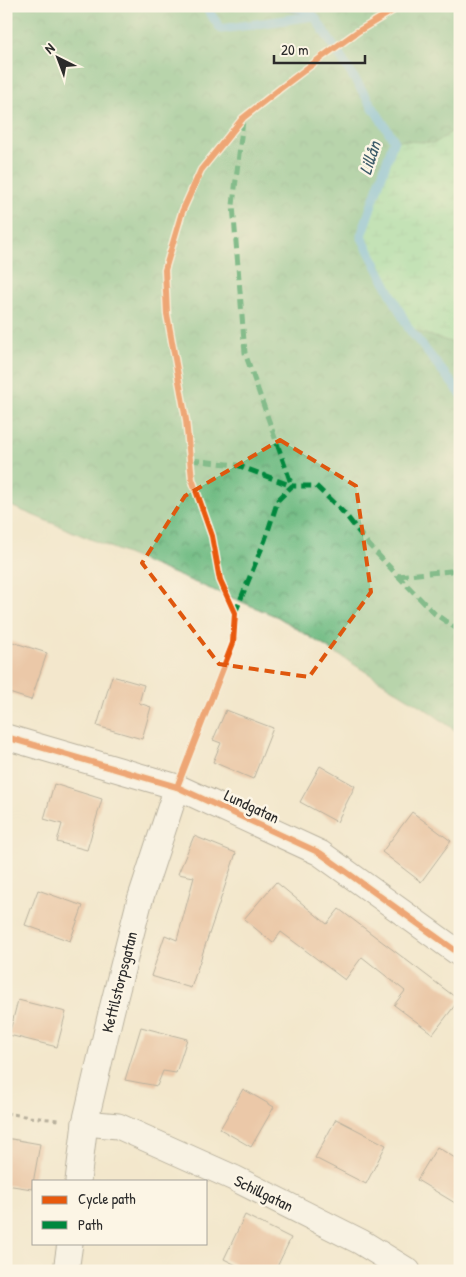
<svg xmlns="http://www.w3.org/2000/svg" width="466" height="1277" font-family="'Patrick Hand',sans-serif">
<style>
.forest{fill:url(#forest-crowns);stroke:#4e7458}
.wetland{fill:url(#wetland-marsh);stroke:#5c8464}
.water{fill:url(#water-waves);stroke:#467184}
.lines{fill:none;stroke-linecap:round;stroke-linejoin:round}
.stream{stroke:#62b7de;stroke-width:9}
.building{fill:#e2a27c}
.minor-casing{stroke:#716d63;stroke-width:27}
.path{stroke:#716d63;stroke-width:3;stroke-dasharray:4 4;stroke-linecap:butt}
.minor{stroke:#fff;stroke-width:25}
.quiet{stroke:#00873e;stroke-width:5;stroke-dasharray:10 5;stroke-linecap:butt}
.cycleway-casing{stroke:#fcf5e5;stroke-width:9}
.cycleway{stroke:#e8590c;stroke-width:6}
.marked{fill:none;stroke:#df570e;stroke-width:4;stroke-dasharray:10 6;stroke-linejoin:round}
.labels{text-anchor:middle;stroke-width:5;stroke-linejoin:round;paint-order:stroke}
.street-label{font-size:16px;fill:#2b2b2b;stroke:#fcf5e5}
.water-label{font-size:18px;font-style:italic;fill:#3e5c6a;stroke:#fcf5e5}
</style>
<defs>
<pattern id="forest-crowns" width="20" height="18" patternUnits="userSpaceOnUse" patternTransform="scale(1.25)"><rect width="20" height="18" fill="#71bc84"/><path d="M2 6a3 3 0 1 1 6 0M12 15a3 3 0 1 1 6 0" fill="none" stroke="#5d996c"/></pattern>
<pattern id="wetland-marsh" width="20" height="14" patternUnits="userSpaceOnUse" patternTransform="scale(1.25)"><rect width="20" height="14" fill="#8cdc9c"/><path d="M1 5h8M5 5V1M11 12h8M15 12V8" fill="none" stroke="#79bd87"/></pattern>
<pattern id="water-waves" width="16" height="10" patternUnits="userSpaceOnUse" patternTransform="scale(1.25)"><rect width="16" height="10" fill="#62b7de"/><path d="M0 5q4-4 8 0t8 0" fill="none" stroke="#5195b4"/></pattern>
</defs>
<rect width="100%" height="100%" fill="#fcf5e5"/>
<filter id="ink" filterUnits="userSpaceOnUse"><feTurbulence type="fractalNoise" baseFrequency=".02" numOctaves="2"/><feDisplacementMap in="SourceGraphic" scale="10" xChannelSelector="R" yChannelSelector="G"/><feConvolveMatrix kernelMatrix="1 2 1 2 8 2 1 2 1" color-interpolation-filters="sRGB"/></filter>
<filter id="wash" filterUnits="userSpaceOnUse"><feTurbulence type="fractalNoise" baseFrequency=".0096" numOctaves="4" result="noise"/><feDisplacementMap in="SourceGraphic" scale="20" xChannelSelector="R" yChannelSelector="G"/><feGaussianBlur stdDeviation="1.12" result="paint"/><feColorMatrix in="noise" values="0 0 0 0 0 0 0 0 0 0 0 0 0 0 0 0 0 1.4 0 .05"/><feComposite in="paint" operator="in"/></filter>
<g filter="url(#wash)">
<rect width="100%" height="100%" fill="#f3e7cc"/>
<path class="forest" d="M6,6H265L314,16L318,6H460V734L430,712L278,617L6,504Z"/>
<path class="wetland" d="M460,126V345L409,329L361,236L394,140L435,143Z"/>
<path class="water" d="M265,6H318L314,16Z"/>
<g class="lines">
<path class="stream" d="M205,6L221,29L314,16L394,140L361,236L409,329L460,393"/>
</g>
<g id="blocks">
<g class="building">
<path d="M6,640L47,653L31,700L6,692Z"/>
<path d="M112,676L144,685L139,703L151,707L142,739L97,726Z"/>
<path d="M226,710L273,728L253,779L213,762L221,743L213,740Z"/>
<path d="M320,766L355,786L337,822L300,802Z"/>
<path d="M54,784L102,799L87,850L57,842L62,824L44,819Z"/>
<path d="M412,812L451,841L421,882L382,852Z"/>
<path d="M194,836L236,853L191,988L151,976L165,935L177,940L194,877L178,874Z"/>
<path d="M276,882L327,924L339,909L459,1000L433,1034L394,1005L405,991L362,957L345,980L281,932L273,943L244,919Z"/>
<path d="M38,890L83,906L70,941L25,925Z"/>
<path d="M18,1000L66,1012L57,1047L9,1035Z"/>
<path d="M141,1027L187,1039L176,1073L163,1071L157,1086L125,1080Z"/>
<path d="M243,1089L274,1107L251,1147L220,1129Z"/>
<path d="M336,1119L386,1145L366,1184L315,1158Z"/>
<path d="M6,1138L40,1144L32,1189L6,1185Z"/>
<path d="M437,1147L460,1161V1206L417,1180Z"/>
<path d="M245,1215L291,1238L275,1271H248L224,1259Z"/>
</g>
</g>
</g>
<g filter="url(#ink)">
<use href="#blocks" fill-opacity="0" stroke="#716d63" stroke-width="1"/>
<g class="lines">
<g class="minor-casing">
<g id="minor">
<path d="M6,737L177,787L320,853L460,954"/>
<path d="M85,1123L118,1126L234,1178L361,1242L408,1271"/>
<path d="M78,1181L85,1123L111,1013L139,903L177,787"/>
<path d="M66,1271L70,1243"/>
</g>
</g>
<path class="path" d="M6,1113L30,1117L58,1120"/>
<use href="#minor" class="minor"/>
<g class="quiet">
<path d="M243,120L233,205L245,353L292,486"/>
<path d="M190,460L237,465L292,486"/>
<path d="M398,576L460,570"/>
<path d="M235,613L265,540L278,500L292,486H316L345,514L369,545L398,576L435,614L460,631"/>
</g>
<g class="cycleway-casing">
<g id="cycleway">
<path d="M6,737L177,787L320,853L460,954"/>
<path d="M177,787L233,643L235,613L220,580L212,536L192,479L186,420L167,314L165,270L182,212L201,170L243,118L281,88L322,57L357,32L392,11L397,6"/>
</g>
</g>
<use href="#cycleway" class="cycleway"/>
</g>
</g>
<path d="M0 0H466V1277H0ZM280,440L356,486L371,592L309,677L219,664L142,563L185,496Z" fill="#f3e7cc" fill-opacity=".55" fill-rule="evenodd"/>
<path class="marked" d="M280,440L356,486L371,592L309,677L219,664L142,563L185,496Z"/>
<g class="labels">
<g class="street-label">
<text transform="translate(252 806) rotate(25)" y="6">Lundgatan</text>
<text transform="translate(119 982) rotate(-76)" y="6">Kettilstorpsgatan</text>
<text transform="translate(264 1193) rotate(26)" y="6">Schillgatan</text>
</g>
<g class="water-label">
<text transform="translate(370 158) rotate(-72)" y="6">Lillån</text>
</g>
</g>
<rect width="466" height="1277" fill="none" stroke="#fcf5e5" stroke-width="25"/>
<rect x="32" y="1180" width="175" height="65" fill="#fcf5e5" stroke="#a8a49b"/>
<rect x="42" y="1196" width="25" height="8" fill="#e8590c" stroke="#a8a49b"/>
<text x="78" y="1204" font-size="15" fill="#2b2b2b">Cycle path</text>
<rect x="42" y="1221" width="25" height="8" fill="#00873e" stroke="#a8a49b"/>
<text x="78" y="1230" font-size="15" fill="#2b2b2b">Path</text>
<g transform="translate(58 58) rotate(318)" stroke="#fcf5e5" stroke-width="4" paint-order="stroke">
<path d="M0-4L9 19L0 12L-9 19Z" fill="#2b2b2b"/>
<text y="-8" font-size="14" font-weight="bold" text-anchor="middle" fill="#2b2b2b">N</text>
</g>
<path d="M274 55v8h91v-8" fill="none" stroke="#2b2b2b" stroke-width="2.5"/>
<text x="281" y="55" font-size="15" fill="#2b2b2b" stroke="#fcf5e5" stroke-width="4" paint-order="stroke">20 m</text>
</svg>
